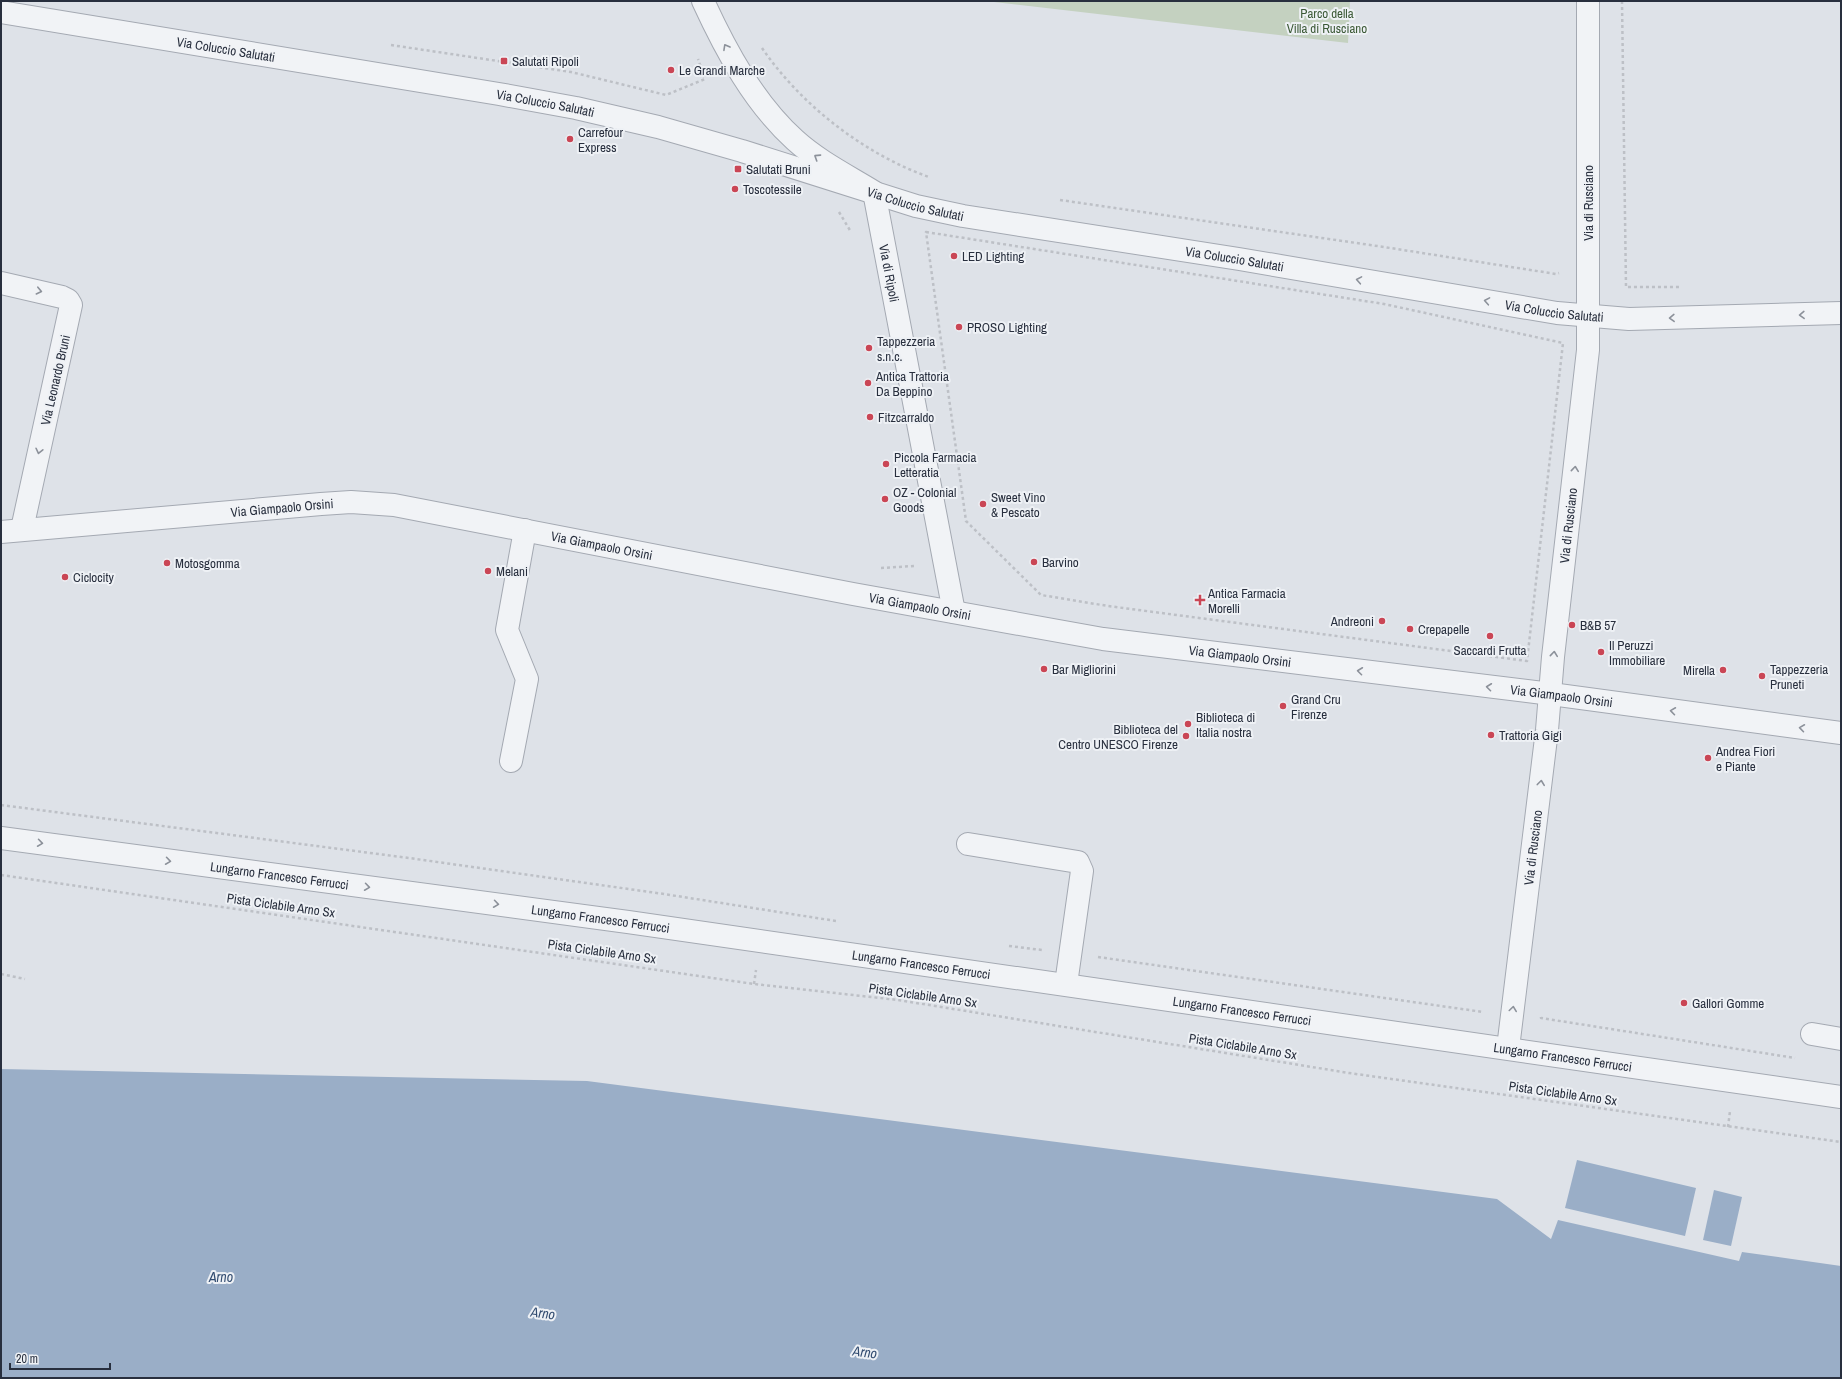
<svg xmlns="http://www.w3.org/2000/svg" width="1842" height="1379" font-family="'Archivo Narrow',sans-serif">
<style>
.green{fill:#c4d1c0}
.water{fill:#9aaec7}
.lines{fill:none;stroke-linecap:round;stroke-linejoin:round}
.minor-casing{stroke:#a4a9b2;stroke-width:24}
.path{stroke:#bdc0c6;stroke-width:2.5;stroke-dasharray:3 3;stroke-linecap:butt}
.minor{stroke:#f1f3f6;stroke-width:22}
.oneway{stroke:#8c919a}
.poi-dot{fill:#ca4655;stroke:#eef1f5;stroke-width:1.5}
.labels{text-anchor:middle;stroke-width:4;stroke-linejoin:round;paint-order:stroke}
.park-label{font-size:13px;fill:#3b5936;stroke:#eef1f5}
.street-label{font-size:13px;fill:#282f3e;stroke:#eef1f5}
.poi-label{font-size:13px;fill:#282f3e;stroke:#eef1f5;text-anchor:start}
.water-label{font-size:14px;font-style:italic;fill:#334d71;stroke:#eef1f5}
</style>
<rect width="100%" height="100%" fill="#dee2e8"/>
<path class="green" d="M993,1H1350L1348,43L994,2Z"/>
<g class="water">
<path d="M1,1069L587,1081L1497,1199L1551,1239L1558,1220L1739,1261L1742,1252L1841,1266V1378H1Z"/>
<path d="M1577,1160L1696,1188L1685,1236L1565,1208Z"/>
<path d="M1714,1190L1742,1197L1731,1246L1703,1240Z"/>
</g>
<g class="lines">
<g class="minor-casing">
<g id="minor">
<path id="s1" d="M703,1C726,51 754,103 795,140C818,161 848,176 874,192L954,612"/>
<path id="s2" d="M1,12L499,94L576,108L658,127L742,151L916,206L963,216L1239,259L1557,313L1629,319L1841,313"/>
<path d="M1,283L62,297L68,300L71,305L22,529"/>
<path id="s3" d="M1,532L321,504L351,502L394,505L853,594L1103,639L1551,694L1841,733"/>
<path d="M511,761L527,679L507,630L525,530"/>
<path id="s4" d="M1,838L628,922L1841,1097"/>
<path d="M968,844L1078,862L1082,871L1066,984"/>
<path d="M1812,1034L1841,1039"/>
<path id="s5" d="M1508,1048L1547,730L1553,657L1588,350V1"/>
</g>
</g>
<g class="path">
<path d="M1622,1L1626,287H1681"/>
<path d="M391,45L571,72L666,95L705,79L698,59"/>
<path d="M762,48C801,105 864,154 929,177"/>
<path d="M1060,200L1384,247L1556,274L1559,273"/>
<path d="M839,212L851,232"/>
<path d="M926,232L1384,304L1563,343L1527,661L1108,606L1041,595L966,521Z"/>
<path d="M881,568L914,566V565"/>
<path d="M1,805L409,858L664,894L836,921"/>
<path d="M1,875L754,984L898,1000L1349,1073L1841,1142"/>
<path d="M1009,946L1042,950"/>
<path d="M1098,957L1483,1012"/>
<path d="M1,974L25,979"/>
<path d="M754,984L756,970"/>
<path d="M1541,1017V1018L1795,1058"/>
<path d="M1728,1127L1730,1111"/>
</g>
<use href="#minor" class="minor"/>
</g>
<defs><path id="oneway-chevron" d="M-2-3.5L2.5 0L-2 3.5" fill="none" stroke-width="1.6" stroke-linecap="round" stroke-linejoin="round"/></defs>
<g class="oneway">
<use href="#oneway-chevron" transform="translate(726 47) rotate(-119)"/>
<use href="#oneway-chevron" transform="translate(817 157) rotate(-147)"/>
<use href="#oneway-chevron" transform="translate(1359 280) rotate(-170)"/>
<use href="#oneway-chevron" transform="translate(39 291) rotate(13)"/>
<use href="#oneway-chevron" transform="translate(1487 301) rotate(-170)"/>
<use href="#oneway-chevron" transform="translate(1802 315) rotate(178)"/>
<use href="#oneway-chevron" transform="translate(1672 318) rotate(178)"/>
<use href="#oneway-chevron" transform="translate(39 451) rotate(103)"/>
<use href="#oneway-chevron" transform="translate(1575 469) rotate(-84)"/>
<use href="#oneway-chevron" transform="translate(1554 654) rotate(-84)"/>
<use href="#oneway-chevron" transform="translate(1360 671) rotate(-173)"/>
<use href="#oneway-chevron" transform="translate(1489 687) rotate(-173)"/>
<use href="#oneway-chevron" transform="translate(1673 711) rotate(-172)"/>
<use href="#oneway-chevron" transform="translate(1802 728) rotate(-172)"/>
<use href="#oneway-chevron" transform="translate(1541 783) rotate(-83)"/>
<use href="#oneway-chevron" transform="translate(40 843) rotate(8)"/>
<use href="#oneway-chevron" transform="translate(168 861) rotate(8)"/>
<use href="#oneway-chevron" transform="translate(367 887) rotate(8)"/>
<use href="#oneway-chevron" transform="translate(496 904) rotate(8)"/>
<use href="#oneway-chevron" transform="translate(1513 1009) rotate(-82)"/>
</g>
<g class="poi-dot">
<rect x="500" y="57" width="8" height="8" rx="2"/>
<circle cx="671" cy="70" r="4"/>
<circle cx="570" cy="139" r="4"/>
<rect x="734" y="165" width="8" height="8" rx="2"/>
<circle cx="735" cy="189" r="4"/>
<circle cx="954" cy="256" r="4"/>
<circle cx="959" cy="327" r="4"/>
<circle cx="869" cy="348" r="4"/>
<circle cx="868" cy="383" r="4"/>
<circle cx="870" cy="417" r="4"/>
<circle cx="886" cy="464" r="4"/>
<circle cx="885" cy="499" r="4"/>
<circle cx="983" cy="504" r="4"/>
<circle cx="1034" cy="562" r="4"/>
<circle cx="167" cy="563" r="4"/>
<circle cx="488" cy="571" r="4"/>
<circle cx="65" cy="577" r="4"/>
<path d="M1198 594h4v4h4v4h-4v4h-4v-4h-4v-4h4z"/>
<circle cx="1382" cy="621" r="4"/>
<circle cx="1572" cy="625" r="4"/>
<circle cx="1410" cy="629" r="4"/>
<circle cx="1490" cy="636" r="4"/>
<circle cx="1601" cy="652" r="4"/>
<circle cx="1044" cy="669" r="4"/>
<circle cx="1723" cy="670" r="4"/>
<circle cx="1762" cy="676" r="4"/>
<circle cx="1283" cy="706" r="4"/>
<circle cx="1188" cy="724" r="4"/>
<circle cx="1491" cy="735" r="4"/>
<circle cx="1186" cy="736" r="4"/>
<circle cx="1708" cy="758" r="4"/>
<circle cx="1684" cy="1003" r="4"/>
</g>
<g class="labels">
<g class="park-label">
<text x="1327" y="18">Parco della<tspan x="1327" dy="15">Villa di Rusciano</tspan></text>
</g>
<g class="street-label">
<text dy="5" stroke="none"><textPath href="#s2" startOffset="228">Via Coluccio Salutati</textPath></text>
<text dy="5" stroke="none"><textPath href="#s2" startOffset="552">Via Coluccio Salutati</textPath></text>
<text dy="5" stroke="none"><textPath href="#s2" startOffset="936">Via Coluccio Salutati</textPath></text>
<text transform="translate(1588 203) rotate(-90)" y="5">Via di Rusciano</text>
<text dy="5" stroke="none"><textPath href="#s2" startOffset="1260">Via Coluccio Salutati</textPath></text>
<text dy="5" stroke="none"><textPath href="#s1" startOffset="345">Via di Ripoli</textPath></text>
<text dy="5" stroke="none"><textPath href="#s2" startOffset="1584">Via Coluccio Salutati</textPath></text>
<text transform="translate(55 380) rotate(-77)" y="5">Via Leonardo Bruni</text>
<text dy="5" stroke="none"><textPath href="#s3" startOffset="282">Via Giampaolo Orsini</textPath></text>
<text dy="5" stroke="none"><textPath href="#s5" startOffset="526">Via di Rusciano</textPath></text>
<text dy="5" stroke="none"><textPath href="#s3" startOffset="606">Via Giampaolo Orsini</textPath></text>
<text dy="5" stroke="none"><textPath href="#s3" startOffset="930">Via Giampaolo Orsini</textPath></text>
<text dy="5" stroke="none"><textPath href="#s3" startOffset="1254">Via Giampaolo Orsini</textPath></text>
<text dy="5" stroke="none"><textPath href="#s3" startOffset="1578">Via Giampaolo Orsini</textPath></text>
<text dy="5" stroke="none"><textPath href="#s5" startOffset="202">Via di Rusciano</textPath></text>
<text dy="5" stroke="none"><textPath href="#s4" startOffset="281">Lungarno Francesco Ferrucci</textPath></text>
<text transform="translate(281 905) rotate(8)" y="5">Pista Ciclabile Arno Sx</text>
<text dy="5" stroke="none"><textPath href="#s4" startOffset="605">Lungarno Francesco Ferrucci</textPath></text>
<text transform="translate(602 951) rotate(8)" y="5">Pista Ciclabile Arno Sx</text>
<text dy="5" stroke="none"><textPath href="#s4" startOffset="929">Lungarno Francesco Ferrucci</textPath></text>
<text transform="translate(923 995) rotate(8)" y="5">Pista Ciclabile Arno Sx</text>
<text dy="5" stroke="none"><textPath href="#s4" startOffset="1253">Lungarno Francesco Ferrucci</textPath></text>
<text transform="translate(1243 1046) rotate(9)" y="5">Pista Ciclabile Arno Sx</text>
<text dy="5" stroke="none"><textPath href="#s4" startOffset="1577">Lungarno Francesco Ferrucci</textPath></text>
<text transform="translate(1563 1093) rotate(8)" y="5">Pista Ciclabile Arno Sx</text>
</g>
<g class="poi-label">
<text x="512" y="66">Salutati Ripoli</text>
<text x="679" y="75">Le Grandi Marche</text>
<text x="578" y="137">Carrefour<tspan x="578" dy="15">Express</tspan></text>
<text x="746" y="174">Salutati Bruni</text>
<text x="743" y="194">Toscotessile</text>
<text x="962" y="261">LED Lighting</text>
<text x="967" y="332">PROSO Lighting</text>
<text x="877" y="346">Tappezzeria<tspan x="877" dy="15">s.n.c.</tspan></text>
<text x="876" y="381">Antica Trattoria<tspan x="876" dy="15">Da Beppino</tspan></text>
<text x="878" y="422">Fitzcarraldo</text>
<text x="894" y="462">Piccola Farmacia<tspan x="894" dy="15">Letteratia</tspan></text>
<text x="893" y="497">OZ - Colonial<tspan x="893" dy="15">Goods</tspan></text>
<text x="991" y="502">Sweet Vino<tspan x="991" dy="15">&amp; Pescato</tspan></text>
<text x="1042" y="567">Barvino</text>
<text x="175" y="568">Motosgomma</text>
<text x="496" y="576">Melani</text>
<text x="73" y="582">Ciclocity</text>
<text x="1208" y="598">Antica Farmacia<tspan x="1208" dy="15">Morelli</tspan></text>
<text x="1374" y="626" text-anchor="end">Andreoni</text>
<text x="1580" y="630">B&amp;B 57</text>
<text x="1418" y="634">Crepapelle</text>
<text x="1609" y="650">Il Peruzzi<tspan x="1609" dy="15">Immobiliare</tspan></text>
<text x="1490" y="655" text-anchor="middle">Saccardi Frutta</text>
<text x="1052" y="674">Bar Migliorini</text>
<text x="1770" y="674">Tappezzeria<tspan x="1770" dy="15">Pruneti</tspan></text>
<text x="1715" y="675" text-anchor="end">Mirella</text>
<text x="1291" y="704">Grand Cru<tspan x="1291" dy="15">Firenze</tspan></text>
<text x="1196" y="722">Biblioteca di<tspan x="1196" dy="15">Italia nostra</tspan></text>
<text x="1178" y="734" text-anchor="end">Biblioteca del<tspan x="1178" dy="15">Centro UNESCO Firenze</tspan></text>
<text x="1499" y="740">Trattoria Gigi</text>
<text x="1716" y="756">Andrea Fiori<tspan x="1716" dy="15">e Piante</tspan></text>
<text x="1692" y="1008">Gallori Gomme</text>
</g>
<g class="water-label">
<text x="221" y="1282">Arno</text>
<text transform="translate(543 1313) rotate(7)" y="5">Arno</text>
<text transform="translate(865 1352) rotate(7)" y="5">Arno</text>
</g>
</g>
<rect width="1842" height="1379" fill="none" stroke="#282f3e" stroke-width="4"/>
<path d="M10 1363v6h100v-6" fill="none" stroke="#282f3e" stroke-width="2"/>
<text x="16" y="1363" font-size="12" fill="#282f3e" stroke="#eef1f5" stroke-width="3" paint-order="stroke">20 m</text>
</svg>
